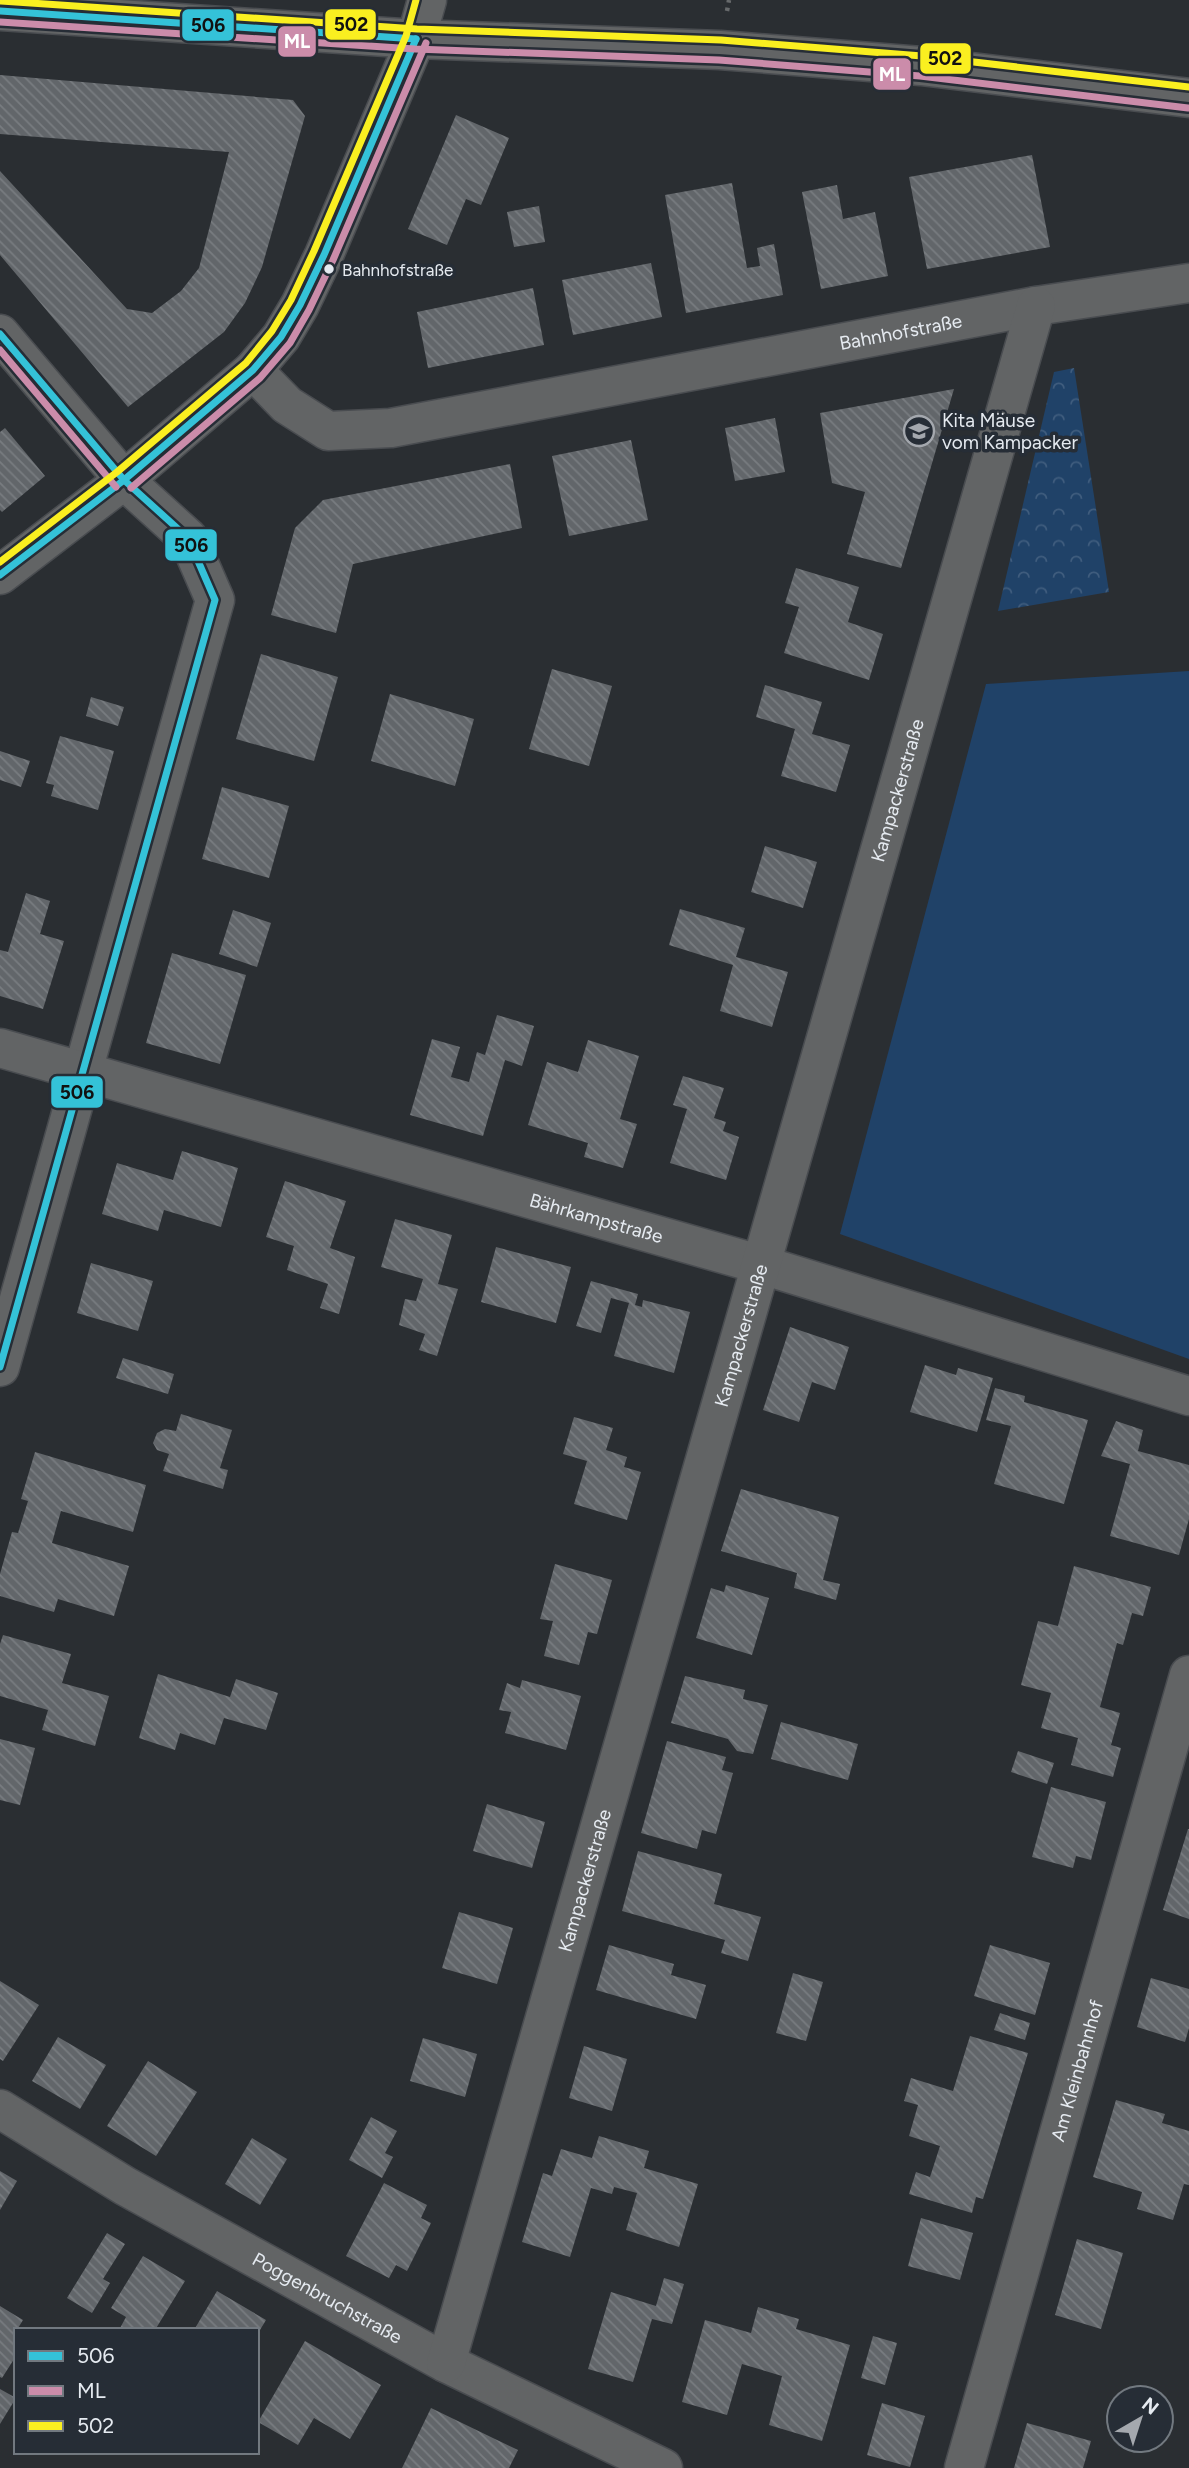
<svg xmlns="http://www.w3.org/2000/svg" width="1189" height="2468" font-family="Figtree,sans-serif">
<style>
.green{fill:#204268}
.park{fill:url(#park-crowns)}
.building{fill:url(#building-back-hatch)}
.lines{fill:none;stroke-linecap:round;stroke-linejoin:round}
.minor-casing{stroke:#494c50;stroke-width:41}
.tertiary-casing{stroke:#494c50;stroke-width:41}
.path{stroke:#676a6c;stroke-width:4.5;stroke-dasharray:3.5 5;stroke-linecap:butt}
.minor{stroke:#626465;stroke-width:38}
.tertiary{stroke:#626465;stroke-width:38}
.bus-1-casing{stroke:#262d36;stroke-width:12}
.bus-2-casing{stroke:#262d36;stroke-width:12}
.bus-3-casing{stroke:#262d36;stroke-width:12}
.bus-1{stroke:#34c2d8;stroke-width:7}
.bus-2{stroke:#cb8caa;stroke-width:7}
.bus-3{stroke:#faef20;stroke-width:7}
.bus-dot{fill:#e5eaf0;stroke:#262d36;stroke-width:2.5}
.labels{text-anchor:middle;stroke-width:7;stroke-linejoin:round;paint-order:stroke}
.bus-label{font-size:17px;fill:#e5eaf0;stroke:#262d36;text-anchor:start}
.street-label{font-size:19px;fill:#e5eaf0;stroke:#262d36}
.poi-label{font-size:19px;fill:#e5eaf0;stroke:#262d36;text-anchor:start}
.line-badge{stroke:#262d36;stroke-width:2.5}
.badge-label{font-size:19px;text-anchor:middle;font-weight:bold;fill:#fff}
.pale-badge-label{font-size:19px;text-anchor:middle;font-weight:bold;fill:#111}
</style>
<defs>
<pattern id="park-crowns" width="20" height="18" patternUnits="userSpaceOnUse" patternTransform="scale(1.75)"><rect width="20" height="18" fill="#204268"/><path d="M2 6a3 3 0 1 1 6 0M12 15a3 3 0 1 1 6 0" fill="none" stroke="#405d7e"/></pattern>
<pattern id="building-back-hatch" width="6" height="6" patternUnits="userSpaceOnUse" patternTransform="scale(1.75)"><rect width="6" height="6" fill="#62666a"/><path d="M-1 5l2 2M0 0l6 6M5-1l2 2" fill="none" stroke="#787c80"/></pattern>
</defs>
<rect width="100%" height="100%" fill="#2a2e32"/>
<path class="green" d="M1189,671V1359L840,1234L986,684Z"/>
<path class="park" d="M1074,368L1109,592L998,611L1054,372Z"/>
<g class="building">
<path d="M0,75L293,100L305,116L262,267L245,303L224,332L128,407L0,255V171L127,309L152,313L181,291L199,268L229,152L0,134Z"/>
<path d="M456,115L509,138L481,205L466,199L447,245L408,229Z"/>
<path d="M1032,155L1050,247L927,269L909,177Z"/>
<path d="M732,183L747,268L760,266L757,248L774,244L783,295L686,313L665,195Z"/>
<path d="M837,185L843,219L875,212L888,276L821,289L802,192Z"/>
<path d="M539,206L545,242L514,247L507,212Z"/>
<path d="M651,263L662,317L573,335L562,280Z"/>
<path d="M533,288L544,345L428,368L417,312Z"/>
<path d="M954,389L901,568L847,554L865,492L832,483L820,413Z"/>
<path d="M775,418L785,472L735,481L725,428Z"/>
<path d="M5,428L45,476L2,512L0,510V432Z"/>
<path d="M631,440L648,520L569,536L552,456Z"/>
<path d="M510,464L522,528L353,564L336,633L271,615L295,528L323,500Z"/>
<path d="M796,568L859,587L848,622L883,634L869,680L784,653L799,607L785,603Z"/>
<path d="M261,654L338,677L314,761L236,739Z"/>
<path d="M552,669L612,686L589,766L529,749Z"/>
<path d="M765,685L822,702L812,734L850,745L836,792L781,776L795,729L756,717Z"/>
<path d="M390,694L474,719L455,786L371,761Z"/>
<path d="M91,697L124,707L118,726L86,716Z"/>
<path d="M60,736L114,751L98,810L51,796L54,785L46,783Z"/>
<path d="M0,751L30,761L21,787L0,780Z"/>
<path d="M222,787L289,806L269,878L202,859Z"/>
<path d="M765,846L817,862L803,908L751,892Z"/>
<path d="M26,893L50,901L40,934L64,941L43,1009L0,996V950L8,952Z"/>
<path d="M680,909L745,928L736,957L788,972L772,1027L720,1011L733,965L669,945Z"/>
<path d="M233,910L271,923L257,967L219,954Z"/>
<path d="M172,953L246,975L220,1064L146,1043Z"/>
<path d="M497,1015L534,1026L522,1066L505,1060L483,1136L410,1115L432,1039L460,1047L451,1077L469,1082L477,1052L485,1055Z"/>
<path d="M588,1040L639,1056L620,1119L637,1124L623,1168L584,1157L588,1143L528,1125L547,1062L578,1072Z"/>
<path d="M683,1076L724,1088L714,1118L726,1122L723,1131L739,1137L726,1180L670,1163L687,1109L673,1105Z"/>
<path d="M182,1151L238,1168L221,1227L164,1210L158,1231L102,1214L117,1163L173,1180Z"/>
<path d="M285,1181L346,1201L330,1248L355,1257L339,1314L320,1308L328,1284L287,1270L294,1246L266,1237Z"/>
<path d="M395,1219L452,1235L438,1284L458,1289L437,1356L419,1350L425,1334L399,1325L405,1299L416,1301L423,1279L381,1267Z"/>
<path d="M496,1247L571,1267L556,1323L481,1302Z"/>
<path d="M91,1263L153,1281L138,1331L77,1313Z"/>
<path d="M591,1281L638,1294L635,1305L642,1307L643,1300L690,1312L674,1373L614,1356L629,1303L611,1298L601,1333L576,1326Z"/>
<path d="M790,1327L849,1347L835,1390L812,1382L799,1422L763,1410Z"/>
<path d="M123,1358L174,1374L168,1394L116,1378Z"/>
<path d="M925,1365L956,1375L958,1368L993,1378L977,1432L910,1412Z"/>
<path d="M995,1388L1025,1396L1024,1402L1088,1420L1064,1504L994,1484L1011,1426L986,1420Z"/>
<path d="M181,1414L232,1430L220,1468L228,1470L223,1489L163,1471L169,1454L157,1450L153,1443L157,1433L165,1429L176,1431Z"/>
<path d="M574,1417L613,1428L606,1450L627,1457L624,1467L641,1472L627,1520L574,1504L587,1461L563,1454Z"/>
<path d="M1116,1421L1143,1430L1138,1451L1189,1465V1519L1179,1555L1110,1536L1130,1464L1101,1456Z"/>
<path d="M35,1452L146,1485L133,1532L61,1511L52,1543L129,1566L114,1616L58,1599L54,1612L0,1596V1574L12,1532L18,1533L28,1501L21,1499Z"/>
<path d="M741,1489L839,1517L823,1580L840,1584L836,1600L794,1588L797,1573L721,1551Z"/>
<path d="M555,1564L612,1580L597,1634L588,1632L579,1665L544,1656L553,1621L540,1619Z"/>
<path d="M1074,1566L1151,1587L1143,1616L1132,1613L1123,1645L1117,1643L1100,1707L1120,1713L1111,1745L1121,1748L1113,1777L1071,1765L1078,1738L1041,1728L1051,1693L1021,1685L1038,1621L1058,1626Z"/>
<path d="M726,1585L769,1598L752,1655L696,1638L711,1588L724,1592Z"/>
<path d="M3,1635L71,1654L62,1683L109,1696L95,1746L42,1730L48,1710L0,1696V1644Z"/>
<path d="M158,1674L230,1697L236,1679L278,1693L266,1730L224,1718L215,1745L180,1733L175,1750L139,1738Z"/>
<path d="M685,1676L745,1690L743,1699L768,1705L753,1754L737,1751L728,1739L671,1723Z"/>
<path d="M522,1680L581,1696L566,1750L505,1733L511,1712L499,1710L507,1683L520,1688Z"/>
<path d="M781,1722L858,1744L848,1780L771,1759Z"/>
<path d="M0,1739L35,1748L20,1805L0,1800Z"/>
<path d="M667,1741L726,1757L722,1770L733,1773L716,1834L702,1830L697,1849L641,1833Z"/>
<path d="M1018,1751L1054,1763L1047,1784L1011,1772Z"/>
<path d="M1051,1787L1106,1802L1091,1860L1076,1856L1073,1868L1032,1857Z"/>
<path d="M487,1804L545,1822L532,1868L473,1851Z"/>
<path d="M1188,1829H1189V1919L1163,1910Z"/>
<path d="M638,1851L722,1874L714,1904L761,1917L748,1961L721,1953L725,1940L622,1911Z"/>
<path d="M459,1912L513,1928L497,1984L442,1968Z"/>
<path d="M609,1945L674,1964L671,1975L706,1985L696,2019L596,1990Z"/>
<path d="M990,1945L1050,1963L1035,2015L974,1996Z"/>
<path d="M793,1973L823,1982L806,2041L776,2033Z"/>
<path d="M1151,1978L1189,1989V2028L1185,2042L1137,2027Z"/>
<path d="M0,1981L39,2005L3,2061L0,2059Z"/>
<path d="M1000,2013L1030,2023L1025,2040L994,2030Z"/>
<path d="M970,2036L1028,2053L983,2199L976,2197L972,2213L909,2194L916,2172L930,2177L940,2146L909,2136L918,2105L904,2101L911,2078L953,2091Z"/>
<path d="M58,2037L106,2065L80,2109L32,2081Z"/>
<path d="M423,2038L477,2054L465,2097L410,2081Z"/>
<path d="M584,2046L627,2059L612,2111L569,2098Z"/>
<path d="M148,2061L197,2092L156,2156L107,2126Z"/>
<path d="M1116,2100L1165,2114L1162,2123L1189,2131V2185L1184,2184L1173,2220L1137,2209L1142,2192L1093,2177Z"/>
<path d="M371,2117L397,2131L385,2153L393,2157L382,2178L349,2160Z"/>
<path d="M599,2136L649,2151L644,2168L698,2184L679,2247L626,2230L637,2193L614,2187L612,2194L591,2188L570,2257L522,2242L543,2173L552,2176L561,2149L592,2158Z"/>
<path d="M252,2138L287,2159L260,2205L225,2184Z"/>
<path d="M0,2171L17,2181L0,2210Z"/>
<path d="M384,2183L427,2205L421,2218L431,2223L407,2271L396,2265L389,2278L346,2256Z"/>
<path d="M921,2218L973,2233L960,2280L908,2266Z"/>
<path d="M107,2233L125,2244L103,2279L110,2283L92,2313L67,2298Z"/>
<path d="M1077,2239L1123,2253L1101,2329L1055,2315Z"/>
<path d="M143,2256L185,2281L155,2330H119L126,2317L111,2308Z"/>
<path d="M664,2278L684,2284L672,2324L652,2319L633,2382L588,2369L611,2292L656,2306Z"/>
<path d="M217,2291L266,2320L257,2335V2330H194Z"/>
<path d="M0,2306L23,2320L15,2333L16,2356L2,2378L0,2377Z"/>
<path d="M758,2307L799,2319L796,2329L850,2345L822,2441L769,2425L782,2376L742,2364L727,2415L682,2402L705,2320L751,2333Z"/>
<path d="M873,2336L897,2343L885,2385L861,2378Z"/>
<path d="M305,2341L381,2385L350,2439L314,2418L298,2445L258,2422Z"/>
<path d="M0,2389L16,2398L0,2424Z"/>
<path d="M882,2403L925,2416L910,2467L867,2455Z"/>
<path d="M431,2408L518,2450L509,2468H402Z"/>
<path d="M1027,2423L1091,2441L1083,2468H1014Z"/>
</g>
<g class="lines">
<g class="minor-casing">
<g id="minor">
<path d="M0,334L124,480L188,538L215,600L0,1367"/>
<path id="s1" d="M253,370L287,405L328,431L391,428L1036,306L1189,283"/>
<path d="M0,575L124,480L253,370L281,337L300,305L324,255L416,39L427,0"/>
<path id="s2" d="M0,1048L762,1265L1189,1396"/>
<path id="s3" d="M0,2109L125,2186L446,2363L663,2468"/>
<path id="s4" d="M446,2363L1036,306"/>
<path id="s5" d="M964,2468L1189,1675"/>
</g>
</g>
<g class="tertiary-casing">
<path id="tertiary" d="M0,11L416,39L720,50L921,66L1189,98"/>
</g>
<path class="path" d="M727,11L729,0"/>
<use href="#minor" class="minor"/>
<use href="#tertiary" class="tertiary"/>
<g class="bus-1-casing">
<g id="bus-1">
<path d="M0,11L416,39"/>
<path d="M0,334L124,480L188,538L215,600L0,1367"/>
<path d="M0,575L124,480L253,370L281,337L300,305L324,255L416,39"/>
</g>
</g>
<g class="bus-2-casing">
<g id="bus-2">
<path d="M0,22L415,49L719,60L920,76L1188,108"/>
<path d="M0,350L116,487"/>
<path d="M131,488L260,378L290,343L309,310L333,260L426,43"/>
</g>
</g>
<g class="bus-3-casing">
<g id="bus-3">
<path d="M1,1L417,29L721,40L922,56L1189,87"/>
<path d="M0,562L117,472L246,363L272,331L291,300L314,251L406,36L416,0"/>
</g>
</g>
<use href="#bus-1" class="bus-1"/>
<use href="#bus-2" class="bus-2"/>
<use href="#bus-3" class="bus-3"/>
</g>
<defs>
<g id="school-ring" transform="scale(1.575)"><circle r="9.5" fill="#262d36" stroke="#a4a8ae" stroke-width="1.5"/><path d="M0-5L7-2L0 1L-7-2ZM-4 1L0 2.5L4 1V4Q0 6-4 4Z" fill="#a4a8ae"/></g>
</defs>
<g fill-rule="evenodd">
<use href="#school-ring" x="919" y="431"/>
</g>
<circle class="bus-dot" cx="329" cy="269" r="6"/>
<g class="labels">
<g class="bus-label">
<text x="342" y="276">Bahnhofstraße</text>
</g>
<g class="street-label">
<text dy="7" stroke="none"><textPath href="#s1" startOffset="679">Bahnhofstraße</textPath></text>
<text dy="7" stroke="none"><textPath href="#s4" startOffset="1636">Kampackerstraße</textPath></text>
<text dy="7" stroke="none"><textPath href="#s2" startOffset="620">Bährkampstraße</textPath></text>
<text dy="7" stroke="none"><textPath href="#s4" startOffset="1069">Kampackerstraße</textPath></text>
<text dy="7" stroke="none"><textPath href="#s4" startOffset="502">Kampackerstraße</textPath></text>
<text dy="7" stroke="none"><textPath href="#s5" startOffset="413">Am Kleinbahnhof</textPath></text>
<text dy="7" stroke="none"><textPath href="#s3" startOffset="378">Poggenbruchstraße</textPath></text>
</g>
<g class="poi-label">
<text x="942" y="427">Kita Mäuse<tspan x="942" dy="22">vom Kampacker</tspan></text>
</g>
</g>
<g class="line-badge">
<rect x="324" y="8" width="53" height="33" rx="7" fill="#faef20"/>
<rect x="181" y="8" width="54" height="34" rx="7" fill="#34c2d8"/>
<rect x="277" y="25" width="40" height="33" rx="7" fill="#cb8caa"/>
<rect x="919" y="42" width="53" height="33" rx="7" fill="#faef20"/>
<rect x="872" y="57" width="40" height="34" rx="7" fill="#cb8caa"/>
<rect x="164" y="528" width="54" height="34" rx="7" fill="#34c2d8"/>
<rect x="50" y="1075" width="54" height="34" rx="7" fill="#34c2d8"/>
</g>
<g class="badge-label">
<text x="297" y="48">ML</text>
<text x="892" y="81">ML</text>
</g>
<g class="pale-badge-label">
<text x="351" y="31">502</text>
<text x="208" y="32">506</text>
<text x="945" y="65">502</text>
<text x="191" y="552">506</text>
<text x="77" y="1099">506</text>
</g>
<rect x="14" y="2328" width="245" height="126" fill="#262d36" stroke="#727980" stroke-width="2"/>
<rect x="28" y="2351" width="35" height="10" fill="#34c2d8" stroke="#727980" stroke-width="2"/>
<text x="77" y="2363" font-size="21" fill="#e5eaf0">506</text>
<rect x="28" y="2386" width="35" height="10" fill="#cb8caa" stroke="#727980" stroke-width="2"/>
<text x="77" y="2398" font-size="21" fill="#e5eaf0">ML</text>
<rect x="28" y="2421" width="35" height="10" fill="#faef20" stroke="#727980" stroke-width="2"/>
<text x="77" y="2433" font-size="21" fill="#e5eaf0">502</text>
<g transform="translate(1140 2419) rotate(39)"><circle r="33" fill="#262d36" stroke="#727980" stroke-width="2"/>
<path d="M0-5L12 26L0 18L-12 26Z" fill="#a4a8ae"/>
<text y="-10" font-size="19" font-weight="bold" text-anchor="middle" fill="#e5eaf0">N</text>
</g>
</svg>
